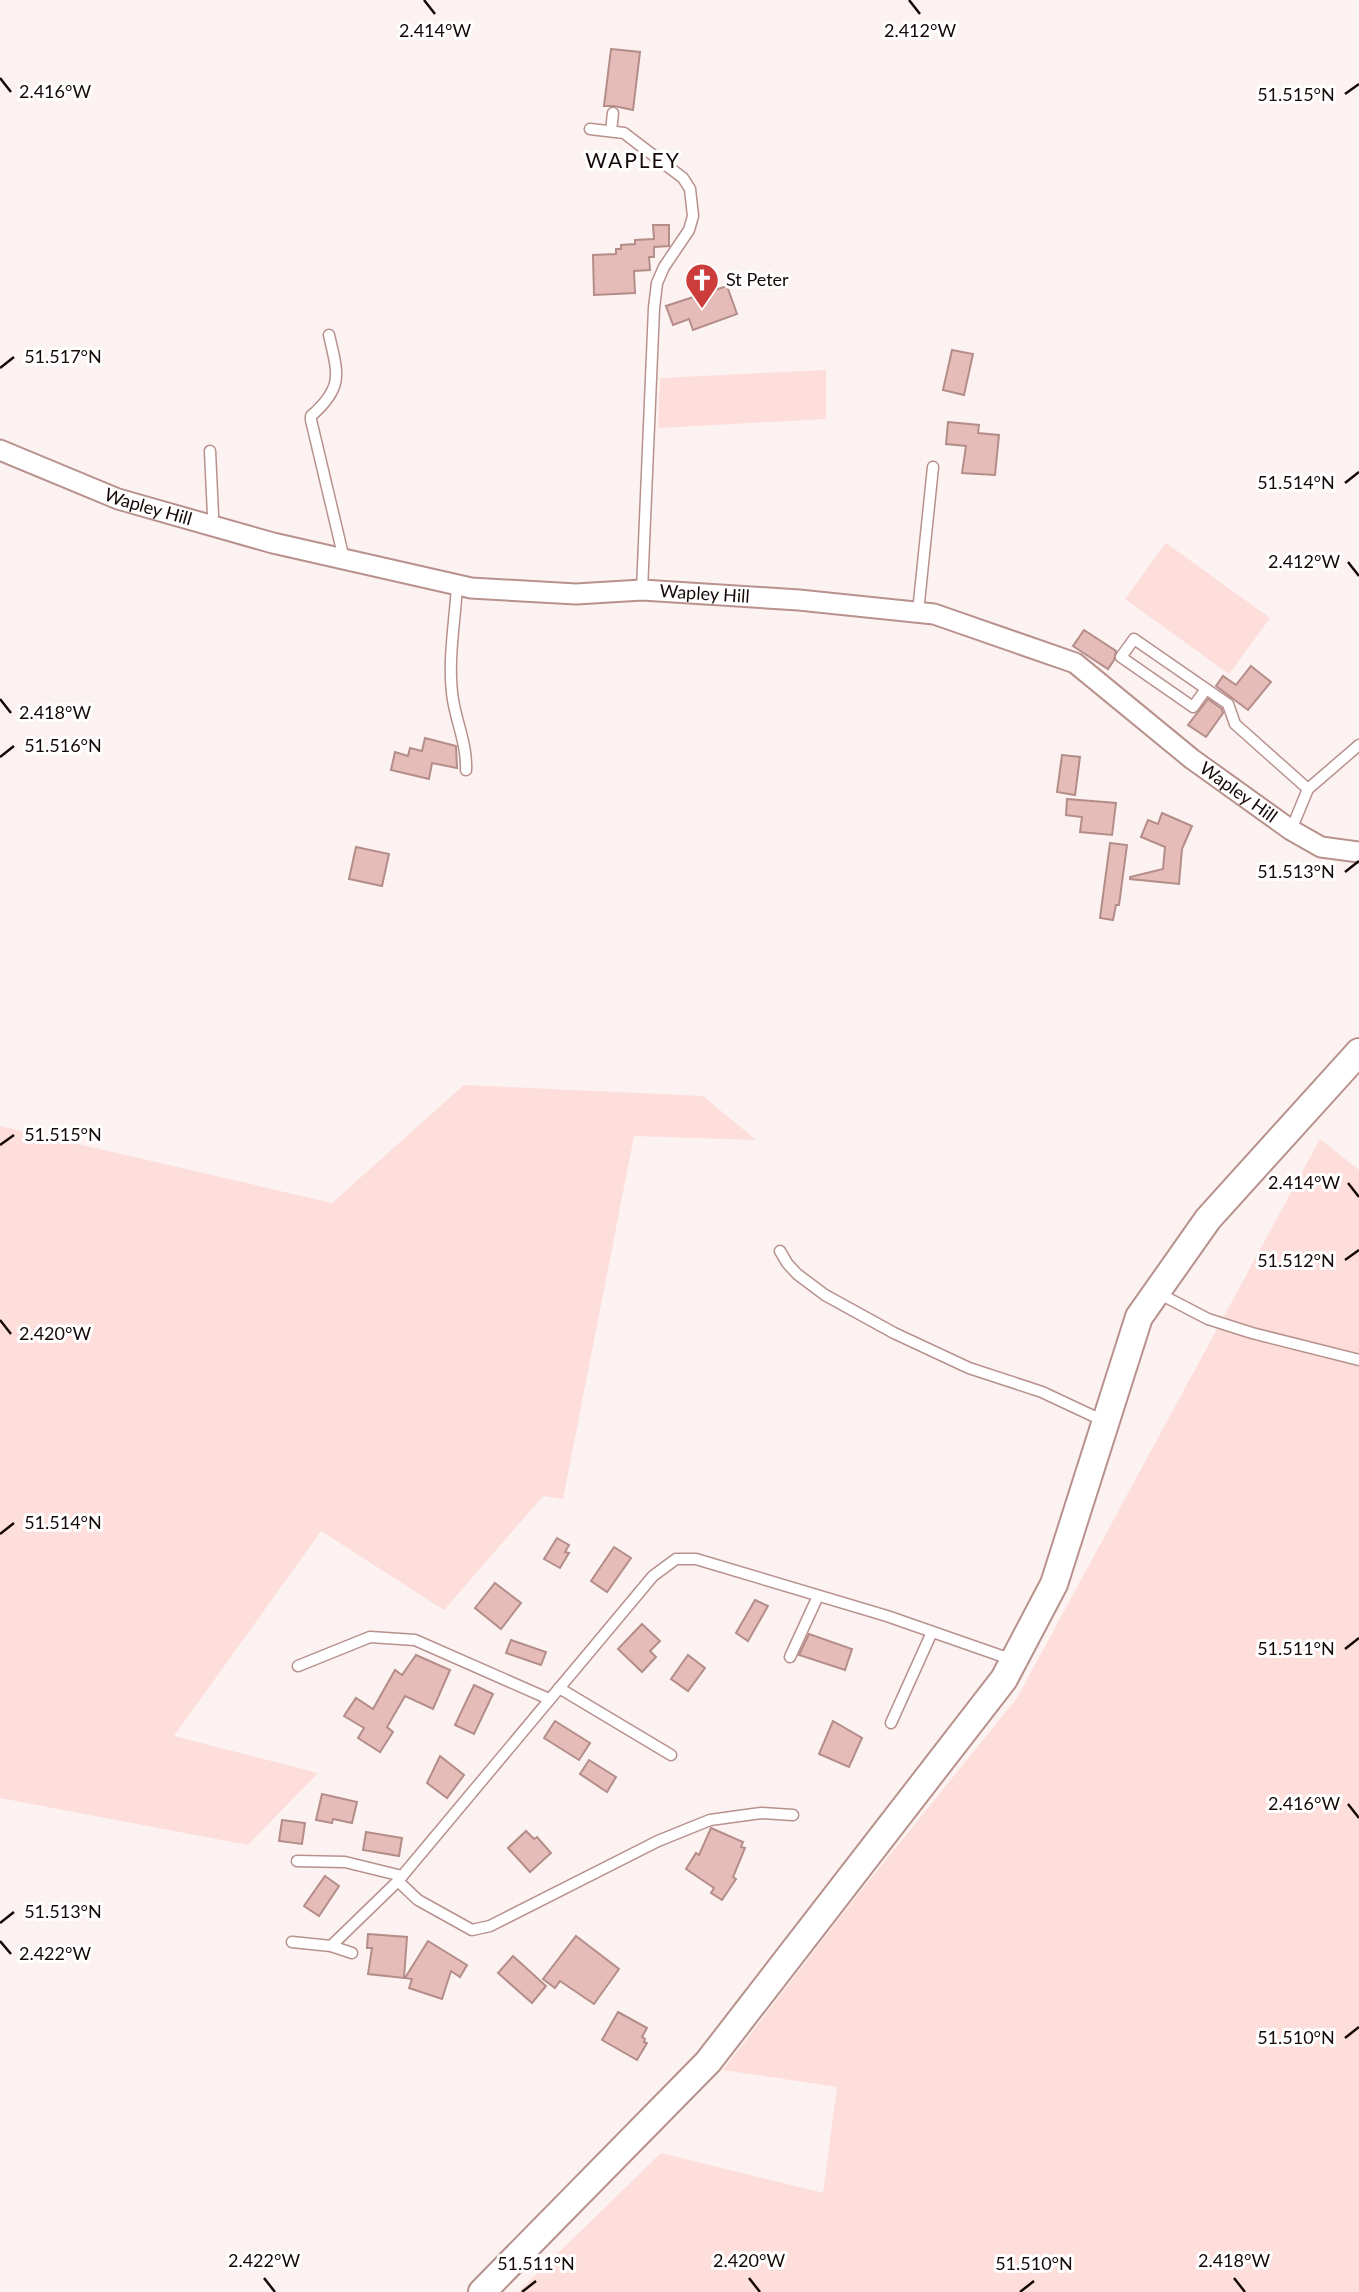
<svg xmlns="http://www.w3.org/2000/svg" width="1359" height="2292" font-family="Lato,sans-serif">
<style>
.green{fill:#fededb}
.building{fill:#e5bcb8;stroke:#b48d89;stroke-width:2}
.lines{fill:none;stroke-linecap:round;stroke-linejoin:round}
.lane-casing{stroke:#b8918d;stroke-width:13}
.street-casing{stroke:#b8918d;stroke-width:23}
.secondary-casing{stroke:#b8918d;stroke-width:30}
.lane{stroke:#fff;stroke-width:10}
.street{stroke:#fff;stroke-width:19}
.secondary{stroke:#fff;stroke-width:26}
.ticks{fill:none;stroke:#150807;stroke-width:2.5}
.labels{text-anchor:middle;stroke-width:6;stroke-linejoin:round;paint-order:stroke}
.poi-label{font-size:18px;fill:#150807;stroke:#fff;text-anchor:start}
.street-label{font-size:18px;fill:#150807;stroke:#fff}
.quarter-label{font-size:21px;letter-spacing:2px;fill:#150807;stroke:#fff}
.ticks-label{font-size:18px;text-anchor:middle;fill:#150807;stroke:#fff;stroke-width:6;stroke-linejoin:round;paint-order:stroke}
</style>
<rect width="100%" height="100%" fill="#fbf2f1"/>
<g class="green">
<path d="M826,370V419L658,428L660,378Z"/>
<path d="M1166,543L1270,618L1229,674L1125,599Z"/>
<path d="M464,1085L703,1096L756,1140L634,1136L563,1499L543,1496L444,1610L321,1531L174,1736L318,1773L248,1845L0,1798V1126L332,1203Z"/>
<path d="M1320,1139L1359,1170V2292H518L661,2153L823,2193L837,2087L723,2070L851,1903L1017,1698Z"/>
</g>
<g class="building">
<path d="M611,49L640,52L633,110L614,106H604Z"/>
<path d="M653,225H669V246L654,247V257H649L650,270L634,271L635,293L594,295L593,255L616,254V249H621V245L635,244V240L654,239Z"/>
<path d="M727,286L737,314L693,330L689,319L673,325L666,306Z"/>
<path d="M952,350L973,354L964,395L943,390Z"/>
<path d="M948,422L979,425L978,433L999,435L995,475L962,473L966,446L946,444Z"/>
<path d="M1084,630L1116,651L1114,660L1108,669L1073,646Z"/>
<path d="M1251,666L1271,682L1248,710L1216,686L1223,676L1236,685Z"/>
<path d="M1208,699L1222,709L1223,713L1206,737L1188,725Z"/>
<path d="M425,738L456,746L457,768L432,763L429,779L391,770L395,752L408,756L410,748L422,751Z"/>
<path d="M1062,755L1080,757L1075,795L1057,792Z"/>
<path d="M1067,799L1116,803L1112,835L1080,832L1082,817L1066,815Z"/>
<path d="M1162,813L1192,826L1182,849L1179,884L1130,879V877L1163,869L1165,847L1141,837L1148,820L1158,824Z"/>
<path d="M1110,843L1127,845L1119,905H1116L1113,920L1100,918Z"/>
<path d="M356,847L389,854L382,886L349,879Z"/>
<path d="M557,1538L569,1545L565,1552L569,1553L560,1568L544,1559Z"/>
<path d="M614,1547L631,1558L607,1592L591,1581Z"/>
<path d="M495,1583L521,1603L501,1629L475,1608Z"/>
<path d="M755,1600L768,1606L748,1641L736,1633Z"/>
<path d="M642,1624L660,1641L650,1651L656,1657L642,1672L618,1649Z"/>
<path d="M809,1634L852,1649L845,1670L799,1655Z"/>
<path d="M511,1640L546,1652L541,1665L506,1653Z"/>
<path d="M416,1655L450,1670L433,1709L405,1696L387,1727L393,1732L380,1752L358,1738L364,1728L344,1716L356,1698L373,1709L395,1670L402,1675Z"/>
<path d="M688,1655L705,1668L688,1691L671,1679Z"/>
<path d="M474,1685L493,1694L474,1734L455,1725Z"/>
<path d="M555,1721L590,1743L579,1760L544,1738Z"/>
<path d="M833,1721L862,1738L849,1767L819,1754Z"/>
<path d="M440,1756L464,1775L447,1798L427,1783Z"/>
<path d="M589,1760L616,1777L607,1792L580,1774Z"/>
<path d="M322,1794L357,1802L352,1823L333,1819L332,1823L316,1820Z"/>
<path d="M282,1820L305,1823L302,1844L279,1841Z"/>
<path d="M711,1828L743,1842L741,1847L745,1848L733,1877L736,1879L722,1900L711,1893L714,1888L686,1869L696,1853L699,1855Z"/>
<path d="M526,1831L534,1839L537,1837L551,1853L530,1872L508,1848Z"/>
<path d="M366,1832L402,1838L399,1856L363,1850Z"/>
<path d="M325,1876L339,1886L319,1916L304,1906Z"/>
<path d="M368,1934L407,1937L404,1978L368,1974L372,1948H367Z"/>
<path d="M576,1936L619,1969L594,2004L560,1981L555,1988L543,1979Z"/>
<path d="M428,1941L467,1965L460,1977L451,1971L442,1999L409,1988L412,1979L405,1978Z"/>
<path d="M513,1956L546,1986L532,2003L498,1973Z"/>
<path d="M618,2012L647,2028L642,2037L645,2039L644,2042L647,2043L637,2060L602,2040Z"/>
</g>
<g class="lines">
<g class="lane-casing">
<g id="lane">
<path d="M590,129L624,133L683,178L690,189L693,216L689,230L664,267L657,283L654,308L642,590"/>
<path d="M611,131L613,113"/>
<path d="M329,335C338,374 344,387 311,416V420L344,559"/>
<path d="M210,451L213,515L211,525"/>
<path d="M457,585C455,623 447,662 453,700C457,724 467,745 466,770"/>
<path d="M918,612L933,467"/>
<path d="M1206,689L1193,707L1121,657L1134,639L1228,704L1235,724L1308,789"/>
<path d="M1291,830L1308,789L1359,745"/>
<path d="M780,1251L787,1263L797,1274L825,1295L894,1333L969,1368L1042,1392L1106,1422"/>
<path d="M1158,1293L1208,1319L1252,1333L1359,1360"/>
<path d="M790,1657L818,1596"/>
<path d="M298,1666L370,1637L415,1640L549,1699"/>
<path d="M559,1688L671,1755"/>
<path d="M891,1723L932,1632"/>
<path d="M297,1861L345,1862L402,1876"/>
<path d="M398,1881L418,1900L472,1930L490,1926L658,1841L710,1820L761,1813L793,1815"/>
<path d="M292,1942L331,1946L352,1953"/>
<path d="M331,1946L398,1881L653,1576L676,1559H696L887,1616L1013,1660"/>
</g>
</g>
<g class="street-casing">
<g id="street">
<path id="s1" d="M0,450L118,499L273,543L471,588L576,594L642,590L799,600L934,614L1075,663L1192,759L1291,830L1321,847L1359,852"/>
</g>
</g>
<g class="secondary-casing">
<path id="secondary" d="M482,2292L708,2062L1004,1679L1054,1584L1139,1317L1208,1219L1359,1052"/>
</g>
<use href="#lane" class="lane"/>
<use href="#street" class="street"/>
<use href="#secondary" class="secondary"/>
</g>
<path class="ticks" d="M424,0L435,14M909,0L920,14M0,78L11,92M1345,94L1359,84M0,368L14,357M1345,483L1359,472M1348,562L1359,576M0,699L11,713M0,757L14,746M1345,872L1359,861M0,1145L14,1135M1348,1183L1359,1197M1345,1260L1359,1250M0,1320L11,1334M0,1534L14,1523M1345,1649L1359,1638M1348,1804L1359,1818M0,1923L14,1912M0,1941L11,1954M1345,2038L1359,2027M264,2278L275,2292M749,2278L760,2292M1234,2278L1245,2292M522,2292L536,2281M1020,2292L1034,2281"/>
<defs>
<g id="church-pin" transform="scale(1.75)"><path d="M0 17L-7.5 6A9.5 9.5 0 1 1 7.5 6Z" fill="#cb3c3b" stroke="#fff"/><path d="M-1.2-6h2.4v3.5h3.3v2.4h-3.3V6h-2.4V-.1h-3.3v-2.4h3.3Z" fill="#fff"/></g>
</defs>
<g fill-rule="evenodd">
<use href="#church-pin" x="702" y="280"/>
</g>
<g class="labels">
<g class="poi-label">
<text x="726" y="286">St Peter</text>
</g>
<g class="street-label">
<text dy="6" stroke="none"><textPath href="#s1" startOffset="159">Wapley Hill</textPath></text>
<text dy="6" stroke="none"><textPath href="#s1" startOffset="726">Wapley Hill</textPath></text>
<text dy="6" stroke="none"><textPath href="#s1" startOffset="1314">Wapley Hill</textPath></text>
</g>
<g class="quarter-label">
<text x="633" y="168">WAPLEY</text>
</g>
</g>
<g class="ticks-label">
<text x="435" y="37">2.414°W</text>
<text x="920" y="37">2.412°W</text>
<text x="55" y="98">2.416°W</text>
<text x="1296" y="101">51.515°N</text>
<text x="63" y="363">51.517°N</text>
<text x="1296" y="489">51.514°N</text>
<text x="1304" y="568">2.412°W</text>
<text x="55" y="719">2.418°W</text>
<text x="63" y="752">51.516°N</text>
<text x="1296" y="878">51.513°N</text>
<text x="63" y="1141">51.515°N</text>
<text x="1304" y="1189">2.414°W</text>
<text x="1296" y="1267">51.512°N</text>
<text x="55" y="1340">2.420°W</text>
<text x="63" y="1529">51.514°N</text>
<text x="1296" y="1655">51.511°N</text>
<text x="1304" y="1810">2.416°W</text>
<text x="63" y="1918">51.513°N</text>
<text x="55" y="1960">2.422°W</text>
<text x="1296" y="2044">51.510°N</text>
<text x="264" y="2267">2.422°W</text>
<text x="749" y="2267">2.420°W</text>
<text x="1234" y="2267">2.418°W</text>
<text x="536" y="2270">51.511°N</text>
<text x="1034" y="2270">51.510°N</text>
</g>
</svg>
